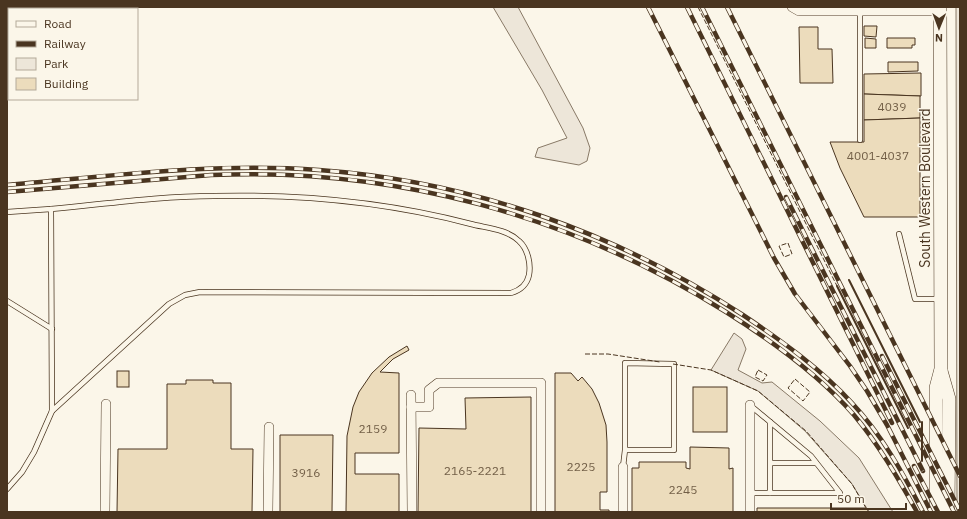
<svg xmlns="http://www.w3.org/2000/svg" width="967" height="519" font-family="'IBM Plex Sans',sans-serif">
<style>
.green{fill:#ede6d9;stroke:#887966}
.building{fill:#ecdcbc;stroke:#4a3520}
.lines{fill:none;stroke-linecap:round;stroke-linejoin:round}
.lane-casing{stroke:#4a3520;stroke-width:6}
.street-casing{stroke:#4a3520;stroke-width:10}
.secondary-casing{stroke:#4a3520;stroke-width:14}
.lane{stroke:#fbf6e9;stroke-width:4.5}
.street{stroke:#fbf6e9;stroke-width:9}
.secondary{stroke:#fbf6e9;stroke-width:13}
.rail-casing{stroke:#4a3520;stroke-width:4.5}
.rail{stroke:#fbf6e9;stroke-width:3;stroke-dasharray:9;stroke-linecap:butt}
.fence{stroke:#4a3520;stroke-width:1;stroke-dasharray:5 2;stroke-linecap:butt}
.wall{stroke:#4a3520;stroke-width:2}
.labels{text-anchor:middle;stroke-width:3;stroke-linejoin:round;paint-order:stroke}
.number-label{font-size:12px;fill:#725f47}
.street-label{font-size:14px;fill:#4a3520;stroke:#fbf6e9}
</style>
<rect width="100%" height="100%" fill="#fbf6e9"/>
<g class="green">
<path d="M493,7H518L583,128L590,148L587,161L579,165L535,157L538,148L567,138L542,90Z"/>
<path d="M956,7H960V512H957Z"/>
<path d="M734,333L742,339L746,349L738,370L762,383L772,382L820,421L859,458L893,512H869L852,484L805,431L758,391L711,370Z"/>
</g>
<g class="building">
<path d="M864,26H877L876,37L864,36Z"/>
<path d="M799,27H818V49H832L833,83H800Z"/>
<path d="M865,38L876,39V48H865Z"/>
<path d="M887,38H915V45H912V48H887Z"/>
<path d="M888,62H918V71L888,72Z"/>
<path d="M921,73V96L864,94V74Z"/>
<path d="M864,94L920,96V118L864,120Z"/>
<path d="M920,118V217H864L840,168L830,142H864V120Z"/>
<path d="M407,346L409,350L393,359L380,372L399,373V453H355V474H399V512H346L347,436L353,407L359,392L372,373L389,357Z"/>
<rect x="117" y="371" width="12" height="16"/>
<path d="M555,373H571L578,381L582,377L592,389L599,403L606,425L607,442V492H600V510H609V512H555Z"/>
<path d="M186,380H213V383H231V449H253L252,512H117L118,449H167V384H186Z"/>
<rect x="693" y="387" width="34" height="45"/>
<path d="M531,397V512H418L419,428L466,429L465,398Z"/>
<path d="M280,435H333L332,512H280Z"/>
<path d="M690,447L729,448V469L733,468V512H632V468H639V462H686V468L690,469Z"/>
<path d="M757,508H866L869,512H757Z"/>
</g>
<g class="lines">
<g class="lane-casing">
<g id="lane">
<path d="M860,140V10"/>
<path d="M51,209C105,204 159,196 214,196C300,194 387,202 471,224C486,228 507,229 519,241C528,249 531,264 529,275C527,285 521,290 511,293L200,292L185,295L169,304L52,411"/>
<path d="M7,212L51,209L52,411L34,452L22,472L7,489"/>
<path d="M899,234L915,299H939"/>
<path d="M7,301L52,329"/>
<path d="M770,422V493"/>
<path d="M771,463H816"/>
<path d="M623,467L625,450V363L674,364V450H625"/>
<path d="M750,493H840L811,456L751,406"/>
</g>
</g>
<g class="street-casing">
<g id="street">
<path d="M792,7L799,11H940"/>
<path d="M411,395L412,512"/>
<path d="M750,405V512"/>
<path d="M411,407H429V390L438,383H541V512"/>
<path d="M105,512L106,404"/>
<path d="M268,512L269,427"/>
<path d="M623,512V467"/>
</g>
</g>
<g class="secondary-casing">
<g id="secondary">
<path d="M941,371L949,399L948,512"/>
<path d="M936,512V388L941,369L940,7"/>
</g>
</g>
<use href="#lane" class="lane"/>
<use href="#street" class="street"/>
<use href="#secondary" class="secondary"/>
<g class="rail-casing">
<g id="rail">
<path d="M648,7L774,258L795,294L850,366L867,391L887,425L931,512"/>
<path d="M687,7L892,423"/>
<path d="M702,7L954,512"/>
<path d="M727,7L960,476"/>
<path d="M7,185C110,176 215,162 319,170C471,181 615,232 743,315C782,341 821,369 852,403C882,435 903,473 923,512"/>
<path d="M7,192L211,175C393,167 571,215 726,312C772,341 818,374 854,415C879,445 898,478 917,512"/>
<path d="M786,197L923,471"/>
<path d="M882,356L960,511"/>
<path d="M914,466L938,512"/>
</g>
</g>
<use href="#rail" class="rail"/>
<g class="fence">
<path d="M698,7L837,286"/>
<path d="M788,243L792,254L784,257L779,246Z"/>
<path d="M585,354H608L660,362"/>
<path d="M673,364L711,370L758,391L806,431L852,484L866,508"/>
<path d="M758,370L767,375L763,381L755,377Z"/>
<path d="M795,379L810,392L803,401L788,388Z"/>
</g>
<g class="wall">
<path d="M849,280L920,422"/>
<path d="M837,286L908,428"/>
<path d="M922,422V461"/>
</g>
</g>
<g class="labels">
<g class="number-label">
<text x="892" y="111">4039</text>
<text x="878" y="160">4001-4037</text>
<text x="373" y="433">2159</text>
<text x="581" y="471">2225</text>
<text x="475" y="475">2165-2221</text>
<text x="306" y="477">3916</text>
<text x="683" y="494">2245</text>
</g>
<g class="street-label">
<text transform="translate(925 188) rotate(-90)" y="5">South Western Boulevard</text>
</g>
</g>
<rect width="967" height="519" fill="none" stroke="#4a3520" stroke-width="16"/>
<rect x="8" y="8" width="130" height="92" fill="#fbf6e9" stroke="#b4a999"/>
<rect x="16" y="21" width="20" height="6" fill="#fbf6e9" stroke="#b4a999"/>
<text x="44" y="28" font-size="12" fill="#4a3520">Road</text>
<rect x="16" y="41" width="20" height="6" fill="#4a3520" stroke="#b4a999"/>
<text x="44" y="48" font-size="12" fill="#4a3520">Railway</text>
<rect x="16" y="58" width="20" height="12" fill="#ede6d9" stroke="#b4a999"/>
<text x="44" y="68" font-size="12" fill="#4a3520">Park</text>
<rect x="16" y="78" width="20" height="12" fill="#ecdcbc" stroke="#b4a999"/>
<text x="44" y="88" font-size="12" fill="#4a3520">Building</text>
<g transform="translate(939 28) rotate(181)" stroke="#fbf6e9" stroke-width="3" paint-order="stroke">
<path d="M0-3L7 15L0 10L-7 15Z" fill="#4a3520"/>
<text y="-6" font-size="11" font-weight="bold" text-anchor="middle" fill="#4a3520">N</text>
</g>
<path d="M831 503v6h75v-6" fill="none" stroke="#4a3520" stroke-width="2"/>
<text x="837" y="503" font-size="12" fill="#4a3520" stroke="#fbf6e9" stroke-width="3" paint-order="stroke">50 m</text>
</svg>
